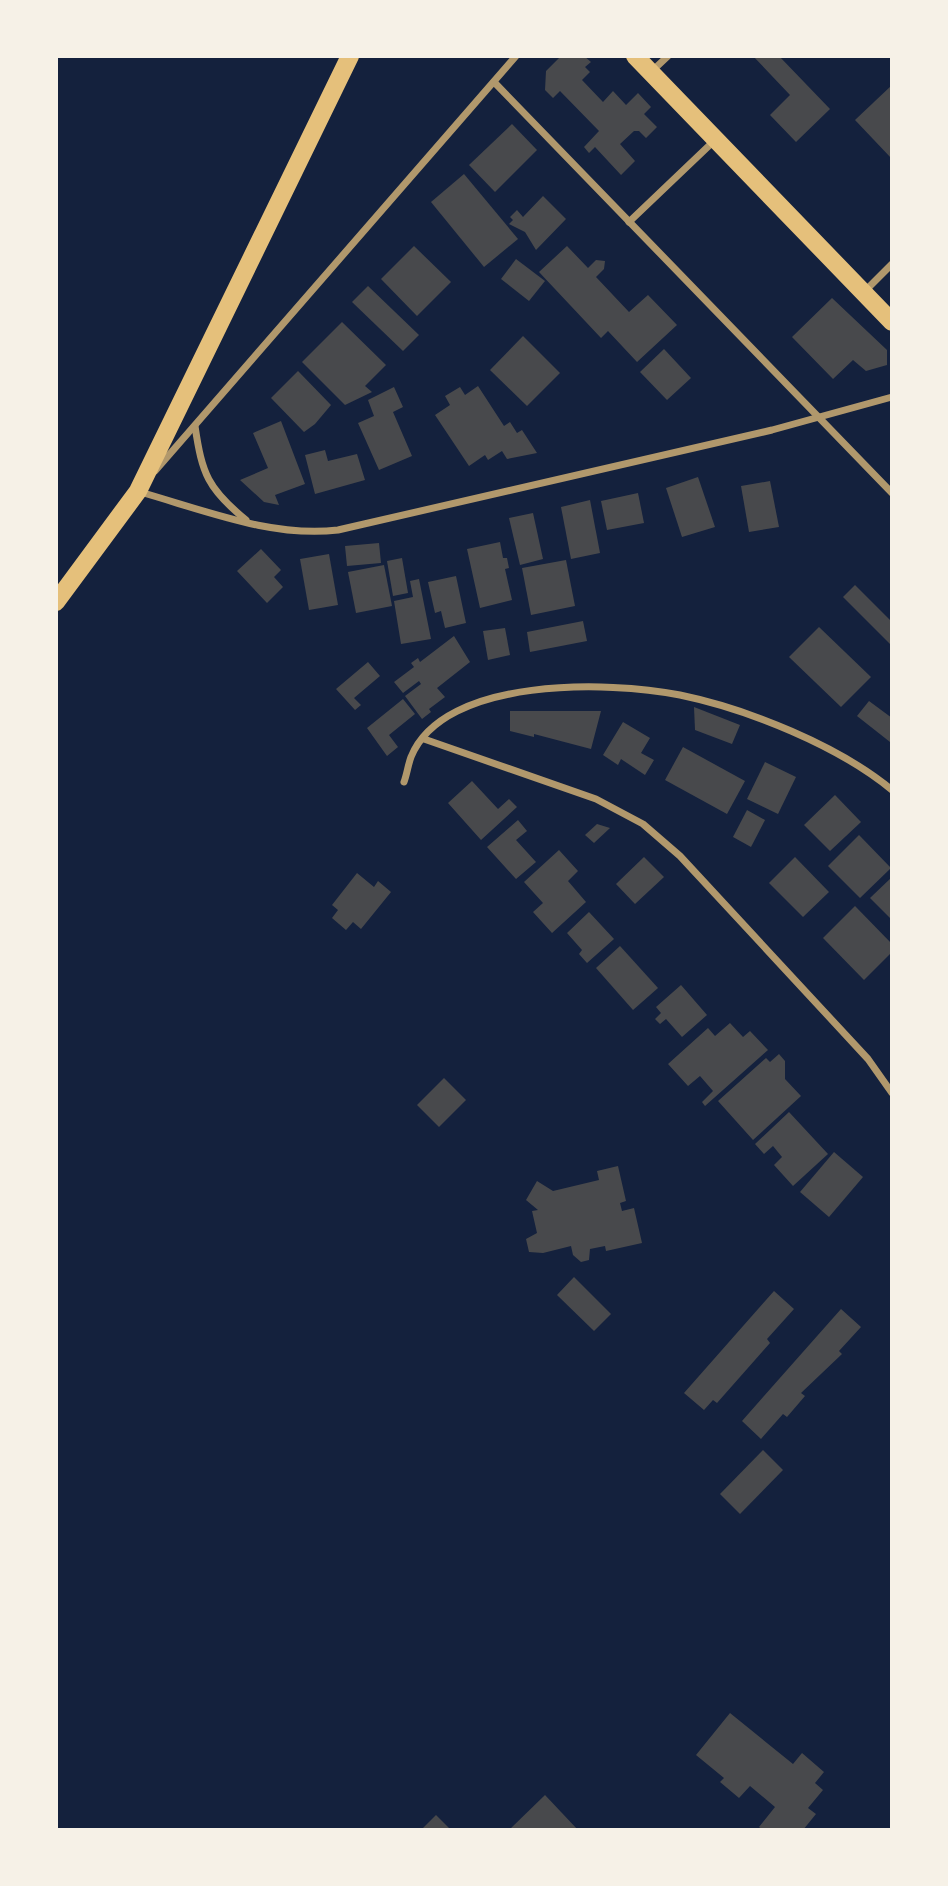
<svg xmlns="http://www.w3.org/2000/svg" width="948" height="1886" font-family="'Asap Condensed',sans-serif">
<style>
.building{fill:#48494c}
.lines{fill:none;stroke-linecap:round;stroke-linejoin:round}
.minor{stroke:#b1986c;stroke-width:7}
.primary{stroke:#e5c07b;stroke-width:18}
</style>
<rect width="100%" height="100%" fill="#14213d"/>
<g class="building">
<path d="M561,56H584L591,62L585,67L590,72L582,80L603,102L613,91L626,105L638,93L651,107L644,114L657,127L646,138L639,131H634L620,144L635,161L621,175L595,147L589,153L584,147L599,131L560,91L553,98L545,90L546,71Z"/>
<path d="M753,56H779L830,109L796,142L770,115L790,95Z"/>
<path d="M892,85V159L855,120Z"/>
<path d="M512,124L537,150L495,192L469,165Z"/>
<path d="M464,174L518,239L484,267L431,202Z"/>
<path d="M543,196L566,219L536,250L525,232L509,224L513,220L510,217L517,210L523,217Z"/>
<path d="M414,246L451,282L417,316L381,279Z"/>
<path d="M567,246L588,268L596,260L605,261L604,269L596,277L629,312L648,295L677,325L637,362L608,331L601,338L539,272Z"/>
<path d="M516,259L545,281L529,301L501,279Z"/>
<path d="M368,286L419,335L403,351L352,302Z"/>
<path d="M832,298L887,350V365L866,371L853,360L833,379L792,337Z"/>
<path d="M342,322L386,365L365,386L372,392L345,405L302,362Z"/>
<path d="M523,336L560,373L527,406L490,370Z"/>
<path d="M664,349L691,378L667,400L640,372Z"/>
<path d="M298,371L331,405L315,424L304,432L271,398Z"/>
<path d="M478,386L504,426L510,422L517,433L522,430L537,453L507,459L502,451L488,460L485,455L469,466L435,415L450,405L445,396L460,387L465,395Z"/>
<path d="M394,387L403,407L393,412L412,456L379,470L358,423L374,416L368,400Z"/>
<path d="M281,421L305,484L275,495L279,505L264,502L240,480L268,468L253,433Z"/>
<path d="M325,450L328,461L357,454L365,480L315,494L305,455Z"/>
<path d="M698,477L715,527L682,537L666,488Z"/>
<path d="M770,481L779,527L749,532L741,486Z"/>
<path d="M638,493L644,523L607,530L601,501Z"/>
<path d="M590,500L600,553L571,559L561,507Z"/>
<path d="M533,513L543,559L520,565L509,518Z"/>
<path d="M500,542L503,558H507L509,568L505,569L512,600L480,608L467,549Z"/>
<path d="M379,543L381,563L347,566L345,546Z"/>
<path d="M261,549L281,570L274,577L283,587L267,603L237,571Z"/>
<path d="M329,554L338,605L309,610L300,559Z"/>
<path d="M402,558L408,593L393,596L387,561Z"/>
<path d="M566,560L575,606L531,615L522,568Z"/>
<path d="M384,565L392,606L356,613L348,572Z"/>
<path d="M456,576L466,623L445,628L441,611L435,613L428,582Z"/>
<path d="M419,579L431,639L401,644L394,601L413,597L410,581Z"/>
<path d="M855,585L892,622V646L843,597Z"/>
<path d="M583,621L587,641L530,652L527,632Z"/>
<path d="M819,627L871,677L841,707L789,657Z"/>
<path d="M505,628L510,655L488,660L483,631Z"/>
<path d="M454,636L470,662L437,688L445,697L429,709L431,712L422,719L405,696L421,684L419,681L403,693L394,682L414,667L411,663L418,658L420,662Z"/>
<path d="M368,662L380,676L354,698L361,705L355,710L336,689Z"/>
<path d="M403,699L415,714L389,735L398,747L387,756L367,728Z"/>
<path d="M869,701L892,718L890,742L857,716Z"/>
<path d="M694,707L740,725L732,744L695,730Z"/>
<path d="M510,711H601L591,749L534,734V737L510,731Z"/>
<path d="M623,722L650,738L641,753L654,760L645,775L621,759L618,765L603,755Z"/>
<path d="M683,747L745,781L727,814L665,780Z"/>
<path d="M765,762L796,777L778,814L747,799Z"/>
<path d="M472,781L498,809L509,799L517,807L481,840L448,803Z"/>
<path d="M835,795L861,822L830,851L804,825Z"/>
<path d="M747,810L765,820L751,847L733,837Z"/>
<path d="M518,820L527,831L516,840L536,862L516,879L487,847Z"/>
<path d="M597,824L610,828L594,843L585,835Z"/>
<path d="M859,835L891,868L860,898L828,866Z"/>
<path d="M559,850L578,871L568,881L586,902L552,933L533,912L543,903L524,882Z"/>
<path d="M644,857L664,877L635,904L616,884Z"/>
<path d="M795,857L829,892L803,917L769,883Z"/>
<path d="M357,873L374,887L378,881L391,892L361,929L353,922L346,930L332,918L338,910L332,905Z"/>
<path d="M892,877V920L870,898Z"/>
<path d="M855,906L892,944V952L864,980L823,938Z"/>
<path d="M589,912L614,939L587,963L579,954L582,950L567,933Z"/>
<path d="M620,946L658,988L633,1010L596,968Z"/>
<path d="M681,985L707,1015L682,1037L666,1019L660,1024L655,1019L661,1013L656,1007Z"/>
<path d="M730,1023L743,1037L750,1031L768,1050L705,1106L702,1102L713,1091L700,1076L688,1086L668,1064L708,1028L715,1036Z"/>
<path d="M779,1054L785,1061V1079L801,1096L753,1140L718,1101L766,1058L770,1062Z"/>
<path d="M444,1078L466,1100L439,1127L417,1105Z"/>
<path d="M789,1112L828,1154L793,1186L774,1165L782,1157L773,1146L764,1154L755,1144Z"/>
<path d="M834,1152L863,1177L829,1217L800,1192Z"/>
<path d="M618,1166L626,1201L620,1203L622,1211L634,1208L642,1243L606,1251L605,1246L590,1249L589,1260L581,1262L573,1255L571,1246L543,1253L529,1252L526,1239L537,1233L532,1211L538,1210L526,1200L537,1181L553,1191L599,1180L597,1171Z"/>
<path d="M574,1277L611,1314L594,1331L557,1295Z"/>
<path d="M774,1291L794,1309L767,1339L770,1343L717,1403L713,1400L704,1410L684,1393Z"/>
<path d="M841,1309L861,1327L839,1351L842,1354L801,1393L805,1396L787,1417L783,1414L761,1439L742,1421Z"/>
<path d="M763,1450L783,1470L740,1514L720,1494Z"/>
<path d="M730,1713L793,1764L802,1753L824,1772L815,1783L823,1790L808,1808L816,1814L803,1830H763L759,1827L775,1807L750,1786L739,1798L720,1782L724,1778L696,1755Z"/>
<path d="M545,1795L578,1830H509Z"/>
<path d="M436,1815L451,1830H421Z"/>
</g>
<g class="lines">
<g class="minor">
<path d="M651,72L668,56"/>
<path d="M494,82L892,493"/>
<path d="M629,222L715,140"/>
<path d="M864,292L892,264"/>
<path d="M195,426C202,474 208,489 246,520"/>
<path d="M155,471L516,56"/>
<path d="M140,492C204,510 272,538 338,530L772,430L892,397"/>
<path d="M424,739L596,799L643,824L680,856L868,1059L892,1093"/>
<path d="M404,782C407,774 408,765 411,757C444,676 610,681 680,695C748,709 839,746 892,790"/>
</g>
<g class="primary">
<path d="M635,56L892,322"/>
<path d="M56,602L138,491L350,56"/>
</g>
</g>
<rect width="948" height="1886" fill="none" stroke="#f6f1e7" stroke-width="116"/>
</svg>
